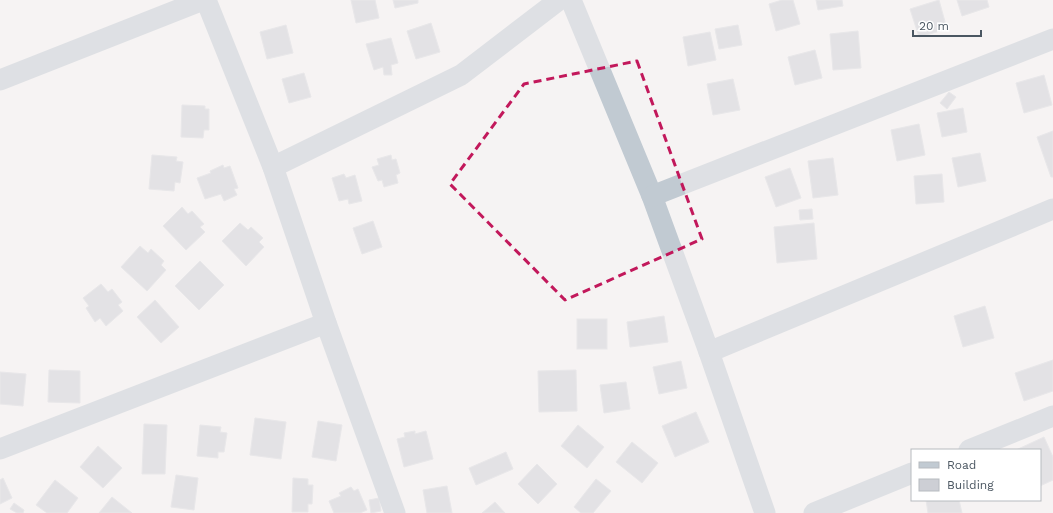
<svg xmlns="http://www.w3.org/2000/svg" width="1053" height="513" font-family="'Work Sans',sans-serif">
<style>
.building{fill:#cdcfd5;stroke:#d7d9de}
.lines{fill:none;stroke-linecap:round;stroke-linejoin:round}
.minor{stroke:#c1cad2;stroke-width:21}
.marked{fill:none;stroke:#c2185b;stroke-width:3;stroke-dasharray:8 5;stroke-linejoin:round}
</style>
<rect width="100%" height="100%" fill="#f5f3f3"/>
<g class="building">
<path d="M351,0H375L379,18L356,23Z"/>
<path d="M393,0H418V3L395,8Z"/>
<path d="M782,0H793L800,24L776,31L769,4Z"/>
<path d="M816,0H842L843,6L818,10Z"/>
<path d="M939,0L947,29L919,37L910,9Z"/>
<path d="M957,0H987L989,7L962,16Z"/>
<path d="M431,23L440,52L416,59L407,31Z"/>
<path d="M286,25L293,53L267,59L260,32Z"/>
<path d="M738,25L742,45L719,49L715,29Z"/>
<path d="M858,31L861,68L833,70L830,34Z"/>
<path d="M710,32L716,60L688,66L683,37Z"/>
<path d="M391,38L398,63L391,65L392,75H384L383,67L374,70L366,44Z"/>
<path d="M815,50L822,78L795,85L788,57Z"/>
<path d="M304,73L311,97L289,103L282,79Z"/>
<path d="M1044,75L1052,105L1024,113L1016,83Z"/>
<path d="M733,79L740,110L713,115L707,84Z"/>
<path d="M949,92L956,97L947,109L940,103Z"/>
<path d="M182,105L205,106V109H209V130H204L203,138L181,137Z"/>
<path d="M963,108L967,132L942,137L937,113Z"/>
<path d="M919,124L925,155L897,161L891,130Z"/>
<path d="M1053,131V177H1051L1037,137Z"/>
<path d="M980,153L986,181L958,187L952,158Z"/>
<path d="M152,155L177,157L176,161L183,162L180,183L175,182L174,191L149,189Z"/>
<path d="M391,155L392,160L396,159L400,173L396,175L398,183L384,187L382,180L378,181L372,167L379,165L377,159Z"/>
<path d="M833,158L838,195L813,198L808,161Z"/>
<path d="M223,165L224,168L230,166L238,188L234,189L237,195L224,201L221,194L205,199L197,178L211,173L210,171Z"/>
<path d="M790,168L801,198L776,207L765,177Z"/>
<path d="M344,174L346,178L355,175L362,201L349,204L348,199L339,201L332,178Z"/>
<path d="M942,174L944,202L916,204L914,176Z"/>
<path d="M182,207L188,214L192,211L204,224L200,227L205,232L186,250L163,226Z"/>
<path d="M812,209L813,219L800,220L799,210Z"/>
<path d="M373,221L382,247L362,254L353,228Z"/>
<path d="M240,223L248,230L251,227L263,238L259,242L264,247L246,266L222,241Z"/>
<path d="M814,223L817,259L777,263L774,227Z"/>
<path d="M140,246L148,253L151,249L164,261L161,265L166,270L147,291L121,267Z"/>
<path d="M200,261L224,285L199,310L175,286Z"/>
<path d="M101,284L108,292L112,289L122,302L118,305L123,311L106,326L100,318L95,322L86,308L89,306L83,298Z"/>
<path d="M155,300L179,327L161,343L137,317Z"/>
<path d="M985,306L994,338L963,347L954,316Z"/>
<path d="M664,316L668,342L630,347L627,322Z"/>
<rect x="577" y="319" width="30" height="30"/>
<path d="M1053,360V391L1024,401L1015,373Z"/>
<path d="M681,361L687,388L659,394L653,367Z"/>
<path d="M49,370L80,371V403L48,402Z"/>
<path d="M576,370L577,411L539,412L538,371Z"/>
<path d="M0,372L26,374L23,406L0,404Z"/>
<path d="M626,382L630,409L604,413L600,385Z"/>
<path d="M696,412L709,442L675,457L662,426Z"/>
<path d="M255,418L286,422L281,459L250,455Z"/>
<path d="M318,421L342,425L336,461L312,457Z"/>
<path d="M144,424L167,425L165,474H142Z"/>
<path d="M200,425L221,427L220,432L227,433L224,452H218V458L197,456Z"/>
<path d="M578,425L604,447L587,468L561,446Z"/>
<path d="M415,431V434L426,431L433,459L404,467L397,439L405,437L404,433Z"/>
<path d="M1044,437L1053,457V480L1040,486V450H1016Z"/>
<path d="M632,442L658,463L642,483L616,462Z"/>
<path d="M98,446L122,468L103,488L80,467Z"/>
<path d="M506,452L513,469L476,485L469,468Z"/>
<path d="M537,464L557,484L538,504L518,484Z"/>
<path d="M176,475L198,478L194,510L171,507Z"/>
<path d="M3,478L12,498L0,504V480Z"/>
<path d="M293,478L308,479V485H313L312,504H308V512H292Z"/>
<path d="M596,479L611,491L593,513H581L574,507Z"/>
<path d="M55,480L78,498L67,513H47L36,505Z"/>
<path d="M447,486L452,513H427L423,490Z"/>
<path d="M351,487L354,491L358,489L367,510L360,513H334L329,501L341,496L339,493Z"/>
<path d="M112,497L132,513H99Z"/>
<path d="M379,498L381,511L371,513L369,500Z"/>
<path d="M926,500H959L962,513H928Z"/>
<path d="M495,502L505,513H482Z"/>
<path d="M14,503L24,510L23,513H17L10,509Z"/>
</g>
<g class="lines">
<g class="minor">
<path d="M206,0L273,167L326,323L395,513"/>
<path d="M571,0L652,196L709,352L765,513"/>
<path d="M0,80L203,0"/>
<path d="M273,167L461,75L559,0"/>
<path d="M652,196L1053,39"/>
<path d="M709,352L1053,209"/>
<path d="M0,449L326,323"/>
<path d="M969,450L1053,416"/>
<path d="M814,513L912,473"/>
</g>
</g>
<path d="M0 0H1053V513H0ZM637,61L702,239L565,300L450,184L524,84Z" fill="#f5f3f3" fill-opacity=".55" fill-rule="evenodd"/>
<path class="marked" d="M637,61L702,239L565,300L450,184L524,84Z"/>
<rect x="911" y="449" width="130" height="52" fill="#ffffff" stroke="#b7bbc0"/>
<rect x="919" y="462" width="20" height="6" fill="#c1cad2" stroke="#b7bbc0"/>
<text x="947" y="469" font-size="12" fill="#4a5661">Road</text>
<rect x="919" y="479" width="20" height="12" fill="#cdcfd5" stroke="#b7bbc0"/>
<text x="947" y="489" font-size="12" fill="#4a5661">Building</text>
<path d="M913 30v6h68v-6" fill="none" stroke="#4a5661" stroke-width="2"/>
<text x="919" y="30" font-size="12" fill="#4a5661" stroke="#ffffff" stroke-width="3" paint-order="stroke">20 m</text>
</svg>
